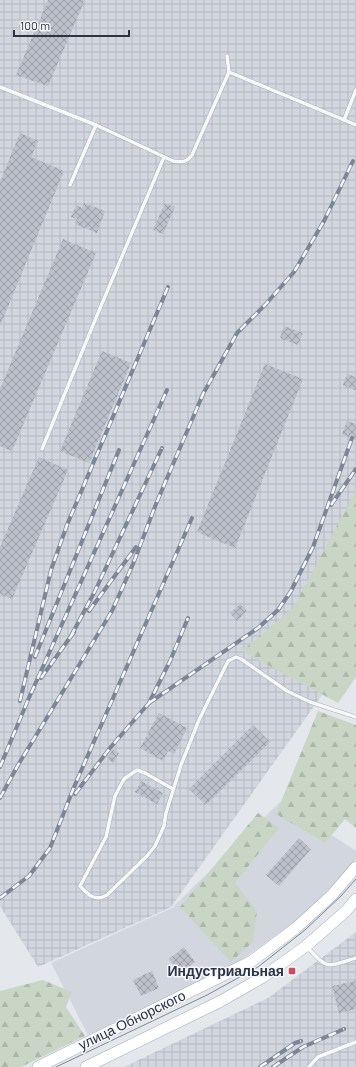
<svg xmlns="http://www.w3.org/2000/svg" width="356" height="1067" font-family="Barlow,sans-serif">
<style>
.built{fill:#d2d6de}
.industrial{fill:url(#industrial-grid)}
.forest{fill:url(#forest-firs)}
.building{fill:url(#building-cross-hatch)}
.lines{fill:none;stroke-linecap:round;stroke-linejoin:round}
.service-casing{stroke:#a9aeb7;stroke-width:4.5}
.primary-casing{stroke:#a3abb8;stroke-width:12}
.service{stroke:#f7f8fa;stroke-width:3.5}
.primary{stroke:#fff;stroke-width:11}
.tram{stroke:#7d8696;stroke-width:1}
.rail-casing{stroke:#7d8696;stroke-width:4}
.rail{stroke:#f4f6f9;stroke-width:2.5;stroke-dasharray:8;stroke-linecap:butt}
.poi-dot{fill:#d1495b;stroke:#f4f6f9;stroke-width:1.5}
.labels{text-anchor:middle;stroke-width:3;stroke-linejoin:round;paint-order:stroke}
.poi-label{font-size:14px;font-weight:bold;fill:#2b3445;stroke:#f4f6f9;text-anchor:end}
.street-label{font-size:14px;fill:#2b3445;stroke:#f4f6f9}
</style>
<defs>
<pattern id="industrial-grid" width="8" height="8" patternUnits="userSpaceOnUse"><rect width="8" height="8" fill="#d2d6de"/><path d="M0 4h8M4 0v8" fill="none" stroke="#b4b8c0"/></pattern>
<pattern id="forest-firs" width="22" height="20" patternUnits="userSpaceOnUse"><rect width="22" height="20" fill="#c9d6c5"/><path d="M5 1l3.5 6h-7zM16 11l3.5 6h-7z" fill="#adb8ab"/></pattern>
<pattern id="building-cross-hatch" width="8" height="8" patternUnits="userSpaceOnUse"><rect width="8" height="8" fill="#bbc0ca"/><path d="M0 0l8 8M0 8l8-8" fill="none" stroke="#989da6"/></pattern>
</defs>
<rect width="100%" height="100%" fill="#e4e7ec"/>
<path class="built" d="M280,802L356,851V859L327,891L294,923L235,964L88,1035L51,963L172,908Z"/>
<g class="industrial">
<path d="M0,0H356V626L327,688L171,907L38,967L0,906Z"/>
<path d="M356,932V1067H124L268,998Z"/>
</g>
<g class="forest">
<path d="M356,490V677L338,703L242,651L293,608Z"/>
<path d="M318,711L356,725V828L345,819L325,843L276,814Z"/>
<path d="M258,813L279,828L235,883L257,911L253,942L231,962L180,907Z"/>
<path d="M43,980L72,992L66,1007L85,1036L21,1067H0V991Z"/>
</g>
<g class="building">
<path d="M48,0H85L48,86L16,75Z"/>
<path d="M20,133L38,141L31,157L64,171L0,326V182Z"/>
<path d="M84,203L105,211L97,233L75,224L77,219L71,217L76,205L82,208Z"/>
<path d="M165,203L175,207L163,234L153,230Z"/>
<path d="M63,239L96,253L12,451L0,446V389Z"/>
<path d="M284,326L303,333L298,345L280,338Z"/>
<path d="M102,351L131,363L89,463L60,451Z"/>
<path d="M265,364L303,379L235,548L197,532Z"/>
<path d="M347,374L356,377V391L343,385Z"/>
<path d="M347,421L356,424V440L342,434Z"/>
<path d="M39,457L68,470L12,599L0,594V547Z"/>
<path d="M240,604L247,611L237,621L230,613Z"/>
<path d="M159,713L187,728L174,754L168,751L163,761L140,748Z"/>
<path d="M253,725L270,742L206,805L189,789Z"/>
<path d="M113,749L119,753L113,763L107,759Z"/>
<path d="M141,781L163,793L157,804L135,792Z"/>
<path d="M299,838L311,849L279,886L266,875Z"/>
<path d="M184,947L195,962L181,974L169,959Z"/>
<path d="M152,971L159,988L141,996L133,980Z"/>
<path d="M356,981V1009L339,1013L332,986Z"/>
</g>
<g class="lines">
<g class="service-casing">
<g id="service">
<path d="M227,56L229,72"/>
<path d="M0,87L96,125L173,161C182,162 186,163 192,155L229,72L356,125"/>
<path d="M344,120L356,90"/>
<path d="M70,185L96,125"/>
<path d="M42,449L98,313L164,157"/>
<path d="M173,789L145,773L137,770L124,779L115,796L106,837L80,886C88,895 95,902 107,895L147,856L155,846L164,826L166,813L181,765L199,720L228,661L236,657L241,659L287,691L310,702L356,717"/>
<path d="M307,947C328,970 326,967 356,958"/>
<path d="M309,1067L318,1057L356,1042"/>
</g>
</g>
<g class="primary-casing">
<g id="primary">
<path d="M38,1067L252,961L296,928L332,895L356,867"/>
<path d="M86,1067L221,1001L263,977L306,946L346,911L356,899"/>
</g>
</g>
<use href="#service" class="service"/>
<use href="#primary" class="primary"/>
<path class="tram" d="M56,1067L207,995L258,967L305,930L341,896L356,879"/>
<g class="rail-casing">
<g id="rail">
<path d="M331,505L356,469"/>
<path d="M89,611L136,547"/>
<path d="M71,636L95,591L162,448"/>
<path d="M35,657L119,450"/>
<path d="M41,678L74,632"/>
<path d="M20,701L51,570L67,525L168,287"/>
<path d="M149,703L258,628L278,610L291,591L313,547L352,438"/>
<path d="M0,767L28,700L167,390"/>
<path d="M75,794L110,748L149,703L170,661L188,618"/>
<path d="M0,798L18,765L112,611L133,564L156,504L203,394L237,333L265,305L294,272L324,221L353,161"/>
<path d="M0,898L29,876L50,848L74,787L192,518"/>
<path d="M260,1067L295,1043L301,1041"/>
<path d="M273,1067L303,1047L344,1029"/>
</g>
</g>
<use href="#rail" class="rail"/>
</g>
<rect class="poi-dot" x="288" y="967" width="8" height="8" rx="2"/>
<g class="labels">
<g class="poi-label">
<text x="284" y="976">Индустриальная</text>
</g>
<g class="street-label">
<text transform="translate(132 1020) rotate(-26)" y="5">улица Обнорского</text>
</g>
</g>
<path d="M14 30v6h115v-6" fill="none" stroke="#2b3445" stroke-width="2"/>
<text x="20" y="30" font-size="12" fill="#2b3445" stroke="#f4f6f9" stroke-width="3" paint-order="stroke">100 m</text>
</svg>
